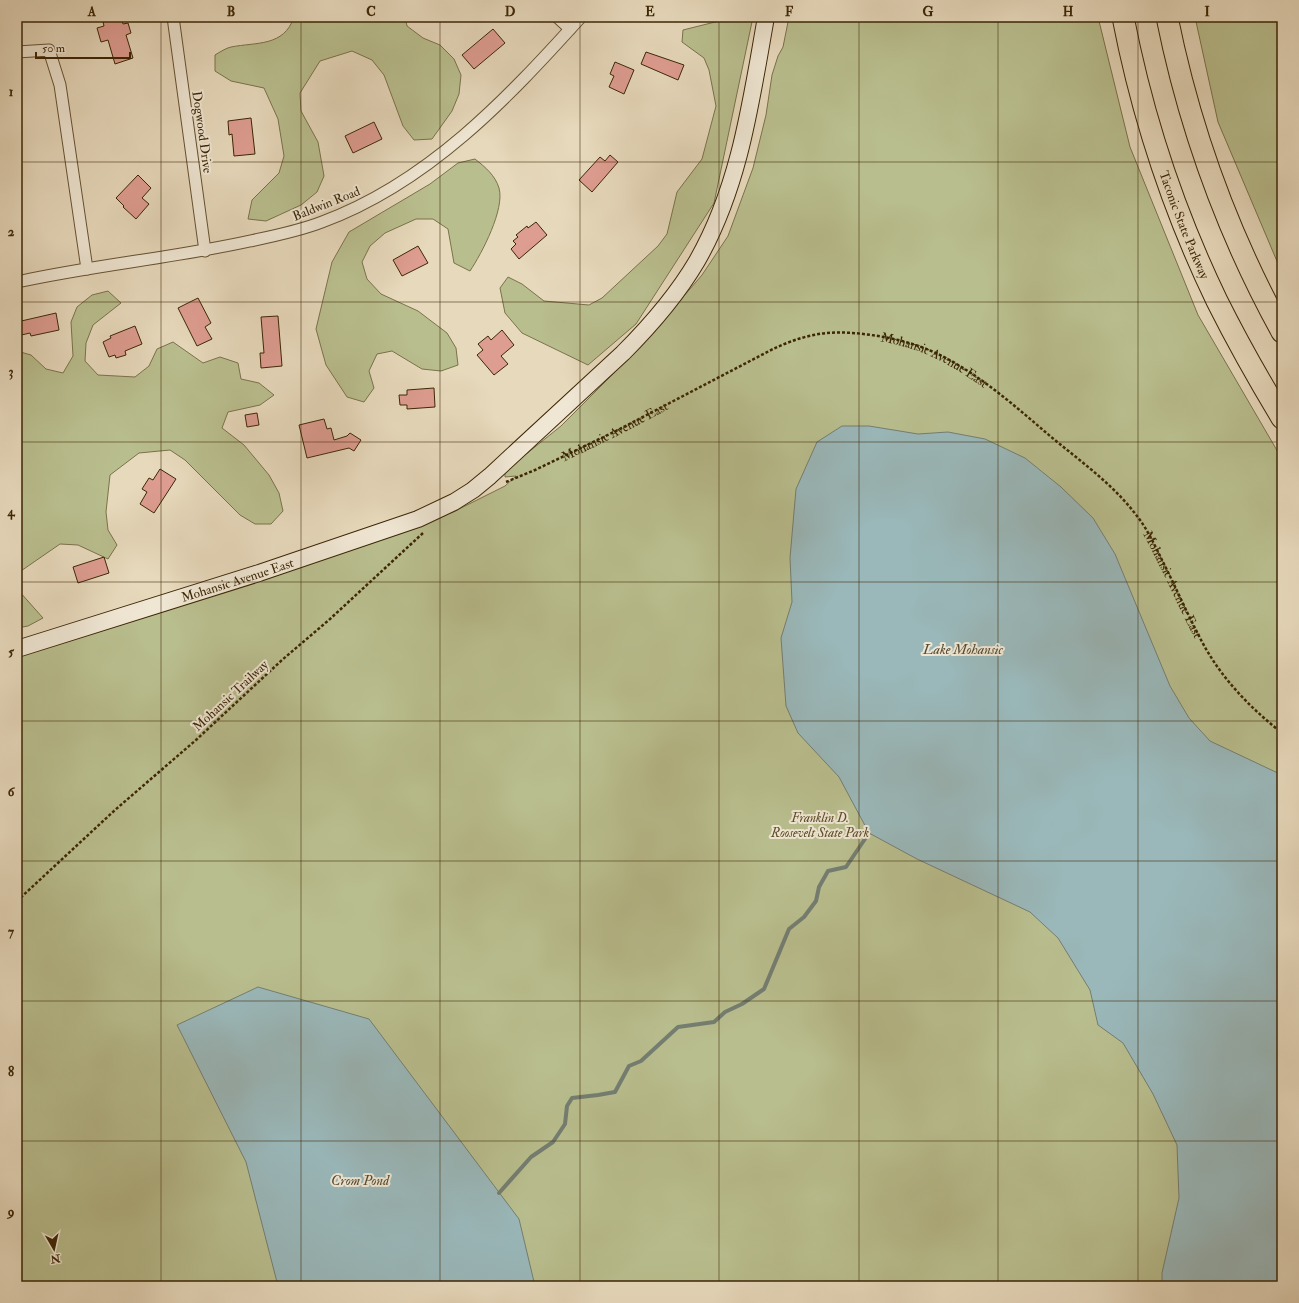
<svg xmlns="http://www.w3.org/2000/svg" width="1299" height="1303" font-family="'IM FELL Double Pica',serif">
<style>
.green{fill:#b9be8e;stroke:#7a724a}
.water{fill:#9ab8ba;stroke:#747e72}
.lines{fill:none;stroke-linecap:round;stroke-linejoin:round}
.stream{stroke:#747e72;stroke-width:4}
.building{fill:#de9d91;stroke:#3c2605}
.street-casing{stroke:#675333;stroke-width:13}
.secondary-casing{stroke:#3c2605;stroke-width:18}
.highway-casing{stroke:#3c2605;stroke-width:23}
.path{stroke:#3c2605;stroke-width:2.5;stroke-dasharray:3 2;stroke-linecap:butt}
.street{stroke:#efe6d3;stroke-width:11}
.secondary{stroke:#efe6d3;stroke-width:16}
.highway{stroke:#e7d9bc;stroke-width:21}
.grid{fill:none;stroke:#3c2605;stroke-width:1;stroke-opacity:0.55}
.labels{text-anchor:middle;stroke-width:4;stroke-linejoin:round;paint-order:stroke}
.street-label{font-size:13px;fill:#3c2605;stroke:#efe6d3}
.park-label{font-size:13px;font-style:italic;fill:#5b4c27;stroke:#efe6d3}
.water-label{font-size:14px;font-style:italic;fill:#544a32;stroke:#efe6d3}
.neatline{fill:none;stroke:#3c2605;stroke-width:1.5}
.grid-label{font-size:13px;text-anchor:middle;font-weight:bold;fill:#3c2605}
</style>
<rect width="100%" height="100%" fill="#e7d9bc"/>
<filter id="stains"><feTurbulence type="fractalNoise" baseFrequency=".005" numOctaves="4"/><feColorMatrix values="0 0 0 0 .2 0 0 0 0 .09 0 0 0 0 .02 0 0 0 .5 -.17"/></filter>
<radialGradient id="worn" r=".72"><stop offset=".6" stop-color="#630" stop-opacity="0"/><stop offset="1" stop-color="#630" stop-opacity=".3"/></radialGradient>
<g class="green">
<path d="M294,17H405L407,26L423,38L440,45L454,59L461,75L459,94L452,111L432,139L414,140L403,126L384,75L372,60L352,51L320,61L300,93L301,111L318,142L324,176L317,192L301,205L266,221L248,219L252,200L279,173L284,156L278,119L264,88L231,81L215,71V55C220,52 226,48 231,47C256,42 284,47 294,17Z"/>
<path d="M721,17H753L714,203L636,324L588,365L522,333L505,313L500,288L508,277L522,284L544,301L589,305L602,298L658,246L667,234L677,192L702,159L716,106L709,70L704,58L682,42L683,30L719,21Z"/>
<path d="M789,17H1098L1130,147L1198,315L1282,459V1286H17V656L453,512L505,486L516,476L505,477V471L561,426L639,348L702,275L728,236L753,168L766,115L772,75L778,56L783,47Z"/>
<path d="M1195,17H1282V273L1218,122Z"/>
<path d="M475,159C485,167 495,175 499,188C505,209 482,253 470,271L454,263L448,229L433,219H416L385,233L370,246L362,262L367,279L381,294L418,311L447,333L456,348L458,365L441,371L422,369L392,351L377,354L369,371L374,388L364,402L347,397L326,365L316,329L332,262L349,232L430,184L458,163Z"/>
<path d="M108,291L121,303L93,325L86,343L85,361L98,375L135,377L149,366L157,349L173,342L203,363L220,357L238,363L241,379L259,383L274,395L260,405L228,412L222,428L244,445L269,475L279,493L283,511L271,524H255L240,515L185,460L170,450L139,453L110,475L106,512L108,530L117,545L108,559L78,545L60,544L18,573L19,591L43,618L28,626L17,628V351L31,355L46,369L63,373L73,356L71,322L77,307L92,295Z"/>
</g>
<g class="water">
<path d="M842,426H869L918,434L948,432L985,439L1025,458L1061,487L1093,518L1115,554L1170,686L1189,718L1210,741L1282,775V1286H1162V1273L1179,1198L1177,1145L1153,1094L1123,1043L1098,1025L1090,990L1058,938L1030,912L917,859L869,833L839,777L798,733L786,706L781,638L792,602L790,558L796,489L817,442Z"/>
<path d="M258,987L369,1019L519,1219L535,1286H278L246,1162L177,1025Z"/>
</g>
<g class="lines">
<path class="stream" d="M499,1193L531,1157L553,1142L565,1124L567,1106L572,1098L598,1095L615,1092L629,1066L641,1061L678,1027L714,1022L725,1012L742,1004L764,989L789,929L804,917L816,901L819,887L828,871L846,867L869,833"/>
</g>
<g class="building">
<path d="M121,17L123,24L128,23L131,33L126,35L133,58L115,64L108,40L101,42L97,28L104,26L103,22Z"/>
<path d="M493,29L505,43L474,69L462,55Z"/>
<path d="M646,52L684,65L678,80L641,64Z"/>
<path d="M615,62L634,70L624,94L609,87L614,76L610,74Z"/>
<path d="M251,118L255,154L234,156L232,134L229,135L228,121Z"/>
<path d="M374,122L382,139L353,153L345,136Z"/>
<path d="M610,155L618,162L592,192L579,180L600,157L605,161Z"/>
<path d="M138,175L151,188L142,198L149,204L136,219L123,207L124,206L116,198Z"/>
<path d="M536,222L547,235L519,259L511,249L516,244L513,241L518,237L516,235L527,226L528,228Z"/>
<path d="M418,246L428,263L402,276L393,260Z"/>
<path d="M198,298L211,323L205,327L212,339L197,346L178,308Z"/>
<path d="M56,313L59,330L31,336L30,333L17,336V322Z"/>
<path d="M278,316L282,366L261,368L260,353H264L261,317Z"/>
<path d="M135,326L142,344L125,351L126,355L116,358L115,355L109,357L103,342L111,338L110,336Z"/>
<path d="M502,330L514,345L501,356L508,364L494,375L477,355L483,350L478,344L488,336L491,340Z"/>
<path d="M434,388L435,407L407,409V405H400L399,395H407V390Z"/>
<path d="M257,413L259,425L247,427L245,415Z"/>
<path d="M324,419L327,429L331,428L334,440L347,436L350,433L361,440L354,451L349,448L307,458L299,425Z"/>
<path d="M160,469L176,479L154,513L140,504L147,492L142,489L149,478L153,480Z"/>
<path d="M104,557L109,573L78,583L73,567Z"/>
</g>
<g class="lines">
<g class="street-casing">
<g id="street">
<path d="M173,17L205,251"/>
<path d="M557,17L570,29"/>
<path d="M17,52L49,50L60,85L87,269"/>
<path d="M17,282C94,265 173,258 250,241C274,236 299,231 322,222C428,183 507,99 581,17"/>
</g>
</g>
<g class="secondary-casing">
<g id="secondary">
<path id="s2" d="M17,649L259,573L418,519L454,502L473,490L490,476L623,353C651,325 677,295 697,261C740,186 751,101 766,17"/>
</g>
</g>
<g class="highway-casing">
<g id="highway">
<path id="s3" d="M1123,17C1142,115 1174,212 1217,301C1237,341 1259,380 1282,418"/>
<path d="M1167,17C1189,126 1228,234 1282,332"/>
</g>
</g>
<g class="path">
<path id="s1" d="M506,482L535,470L616,431L773,349C784,344 796,339 809,336C829,331 850,332 871,335C894,338 917,344 938,354C979,374 1015,406 1050,436C1080,461 1113,484 1137,516C1148,530 1156,548 1164,564C1176,588 1187,613 1199,636C1219,676 1248,706 1282,733"/>
<path d="M17,901L115,810L196,740L282,660L330,619L423,533"/>
</g>
<use href="#street" class="street"/>
<use href="#secondary" class="secondary"/>
<use href="#highway" class="highway"/>
</g>
<path class="grid" d="M161,17V1286M301,17V1286M440,17V1286M580,17V1286M719,17V1286M859,17V1286M998,17V1286M1138,17V1286M17,162H1282M17,302H1282M17,442H1282M17,582H1282M17,721H1282M17,861H1282M17,1001H1282M17,1141H1282"/>
<g class="labels">
<g class="street-label">
<text transform="translate(203 132) rotate(82)" y="5">Dogwood Drive</text>
<text transform="translate(326 203) rotate(-22)" y="5">Baldwin Road</text>
<text dy="5" stroke="none"><textPath href="#s3" startOffset="217">Taconic State Parkway</textPath></text>
<text dy="5" stroke="none"><textPath href="#s1" startOffset="468">Mohansic Avenue East</textPath></text>
<text dy="5" stroke="none"><textPath href="#s1" startOffset="120">Mohansic Avenue East</textPath></text>
<text dy="5" stroke="none"><textPath href="#s2" startOffset="231">Mohansic Avenue East</textPath></text>
<text dy="5" stroke="none"><textPath href="#s1" startOffset="804">Mohansic Avenue East</textPath></text>
<text transform="translate(230 695) rotate(-43)" y="5">Mohansic Trailway</text>
</g>
<g class="park-label">
<text x="820" y="822">Franklin D.<tspan x="820" dy="15">Roosevelt State Park</tspan></text>
</g>
<g class="water-label">
<text x="963" y="654">Lake Mohansic</text>
<text x="360" y="1185">Crom Pond</text>
</g>
</g>
<rect width="1299" height="1303" fill="none" stroke="#e7d9bc" stroke-width="44"/>
<g transform="translate(54 1249) rotate(171)" stroke="#efe6d3" stroke-width="3" paint-order="stroke">
<path d="M0-3L7 15L0 10L-7 15Z" fill="#3c2605"/>
<text y="-6" font-size="11" font-weight="bold" text-anchor="middle" fill="#3c2605">N</text>
</g>
<path d="M36 52v6h94v-6" fill="none" stroke="#3c2605" stroke-width="2"/>
<text x="42" y="52" font-size="12" fill="#3c2605" stroke="#efe6d3" stroke-width="3" paint-order="stroke">50 m</text>
<rect x="22" y="22" width="1255" height="1259" class="neatline"/>
<g class="grid-label">
<text x="92" y="16">A</text>
<text x="231" y="16">B</text>
<text x="371" y="16">C</text>
<text x="510" y="16">D</text>
<text x="650" y="16">E</text>
<text x="789" y="16">F</text>
<text x="928" y="16">G</text>
<text x="1068" y="16">H</text>
<text x="1207" y="16">I</text>
<text x="11" y="96">1</text>
<text x="11" y="236">2</text>
<text x="11" y="376">3</text>
<text x="11" y="516">4</text>
<text x="11" y="656">5</text>
<text x="11" y="796">6</text>
<text x="11" y="936">7</text>
<text x="11" y="1076">8</text>
<text x="11" y="1216">9</text>
</g>
<rect width="100%" height="100%" filter="url(#stains)"/>
<rect width="100%" height="100%" fill="url(#worn)"/>
</svg>
